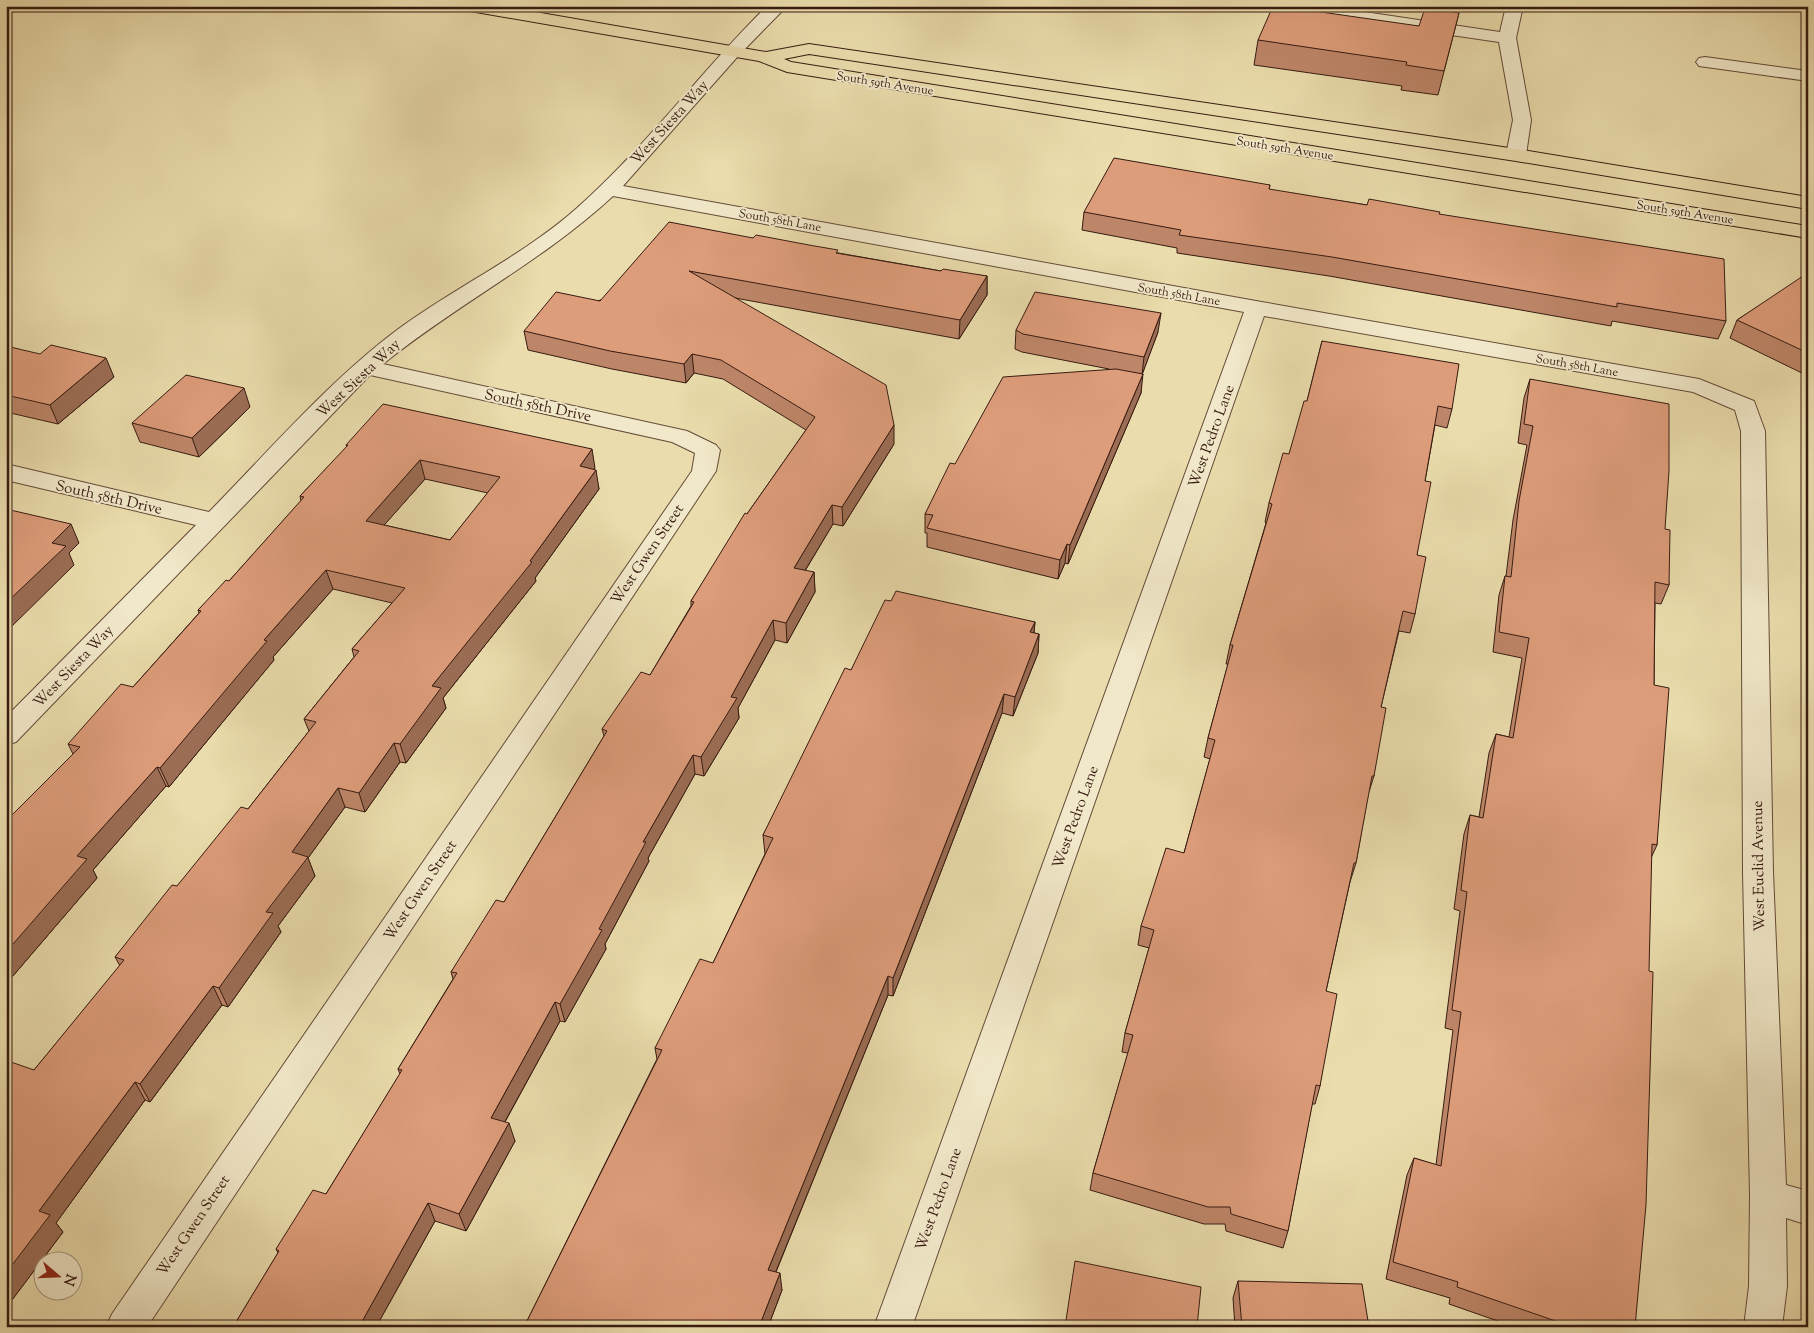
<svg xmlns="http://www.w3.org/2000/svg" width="1814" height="1333" font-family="'Sorts Mill Goudy',serif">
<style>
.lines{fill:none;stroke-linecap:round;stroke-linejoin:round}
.minor-casing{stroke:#644b38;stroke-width:2}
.major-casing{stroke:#371b11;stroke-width:2}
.minor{fill:#f1e8c9;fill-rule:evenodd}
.major{fill:#eadcac;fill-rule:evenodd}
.wall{fill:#be8669;stroke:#371b11;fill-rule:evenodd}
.shaded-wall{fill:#9b6d55;stroke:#371b11}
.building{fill:#dd9c7a;stroke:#371b11;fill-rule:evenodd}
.labels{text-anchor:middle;stroke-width:4;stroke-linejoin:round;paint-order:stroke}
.far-street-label{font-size:12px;fill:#371b11;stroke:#f1e8c9}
.street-label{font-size:15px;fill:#371b11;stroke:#f1e8c9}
</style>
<rect width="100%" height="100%" fill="#eadcac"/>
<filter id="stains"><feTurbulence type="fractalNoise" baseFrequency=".004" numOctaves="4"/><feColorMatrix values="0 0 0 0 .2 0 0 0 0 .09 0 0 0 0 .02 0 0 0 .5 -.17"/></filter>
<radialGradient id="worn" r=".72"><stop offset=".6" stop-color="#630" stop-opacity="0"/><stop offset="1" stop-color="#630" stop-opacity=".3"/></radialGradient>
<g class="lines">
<g class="minor-casing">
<g id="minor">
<path d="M767,6H787L739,55L623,186L1256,301L1699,379L1754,401L1765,431L1773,872L1786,1185L1808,1191V1225L1786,1218L1787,1286L1782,1327H1744L1749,1286L1750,1196L1743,872L1741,431L1735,410L1693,392L1264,316L912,1327H874L1244,312L613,196C543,261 457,304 383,364L687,431L716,445L720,450L716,471L147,1327H106L112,1314L692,471L695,453L672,442L370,375L16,742L6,745V717L196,525L6,480V464L209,512C268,452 330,380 397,330C455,287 523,256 577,208C646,147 701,71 767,6Z"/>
<path d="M1279,6H1324L1500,32L1506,6H1523L1516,38L1531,120L1526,155L1523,159H1509L1506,155L1513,120L1499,42L1287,11Z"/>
<path d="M1705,57L1808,71V81L1699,66L1696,62L1699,58Z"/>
</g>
</g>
<g class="major-casing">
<path id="major" d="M462,6H501L766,52L809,44L1516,149L1808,197V209L1516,161L809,54L784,59L791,62L1808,226V238L787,72L759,61L470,11Z"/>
</g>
<use href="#minor" class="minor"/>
<use href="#major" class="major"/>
</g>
<g class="wall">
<path d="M1459,13L1438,95L1401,90L1402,86L1254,65L1258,40L1419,26Z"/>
<path d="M1270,185L1269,190L1367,205L1439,214L1726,321L1718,339L1612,321L1611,326L1329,276L1177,253V248L1082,230L1084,212Z"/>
<path d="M753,238L941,271L987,276V295L959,339L735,298L894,444L843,526L833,524L805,571L814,572L815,592L787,643L775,640L738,708L739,718L704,776L695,774L648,858L649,861L605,944L606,949L565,1022L560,1021L505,1122L515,1141L466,1231L435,1221L376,1327H233L278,1253L276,1249L326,1194L400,1074L398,1069L453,979L451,972L504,902L604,736L602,729L650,675L691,606V601L747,514L806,430L723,379L694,373L686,383L612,369L528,350L524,331Z"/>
<path d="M1808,275V376L1730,338L1737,320Z"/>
<path d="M1016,330L1158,332L1142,374L1141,393L1068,564L1065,563L1058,579L927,547V533H925V514L955,464L1109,369L1022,352L1015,349Z"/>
<path d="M1322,341L1452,409L1447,428L1435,425L1425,481L1417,555L1415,614L1410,633L1399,631L1381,707L1374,776L1368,795L1356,863L1350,882L1326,991L1320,1086L1315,1104H1312L1288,1231L1283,1248L1226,1231L1225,1224H1204L1090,1190L1093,1173L1128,1053L1122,1052L1125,1033L1149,948L1138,945L1141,926L1184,853L1210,759L1204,757L1208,738L1228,664H1226L1230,645L1266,523L1265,522L1269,503L1289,454L1307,401Z"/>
<path d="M6,346L114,377L58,424L6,412Z"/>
<path d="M1530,379L1665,529L1669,585L1661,604L1655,603L1654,685L1657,845L1651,858L1635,1327H1515L1449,1304L1450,1298L1386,1279L1407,1175L1414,1158L1436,1165L1453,1030L1445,1028L1460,911L1454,909L1464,834L1470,815L1479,817L1489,753L1496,734L1509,737L1522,658L1493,652L1499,595L1505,576H1506L1513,520L1527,445L1518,443L1524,398Z"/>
<path d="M250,407L199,457L140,442L132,423Z"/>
<path d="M346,445L595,468L594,469L599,489L535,578L536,581L443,698L446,708L406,763L400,762L365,812L345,807L308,858L315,876L278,926L281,932L228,1007L222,1005L150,1102L145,1100L56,1223L63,1232L6,1308L34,1070L120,966L115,957L177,886L248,809L309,731L304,719L354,657L352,649L392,603L333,589L273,657L274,660L169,787L166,786L93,870L97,878L6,984L73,754L68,744L133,687L199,613L198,610L229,581L301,501L300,496L347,447ZM425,479L488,493L450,540L384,525Z"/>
<path d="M891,601L1035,622L1034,633L1039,634L1038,653L1013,716L1002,713L893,996L888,995L776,1272L782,1290L768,1327H524L657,1059L655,1048L713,963L765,854L763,835L851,670Z"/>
<path d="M1238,1281L1369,1327H1235L1233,1298Z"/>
</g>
<g class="shaded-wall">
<path d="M987,276V295L959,339L960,320Z"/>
<path d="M1161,313L1158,332L1142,375L1144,357Z"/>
<path d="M692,354L694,373L686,383L684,364Z"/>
<path d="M106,358L114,377L58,424L50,405Z"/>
<path d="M1143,374L1141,393L1068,564L1070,545Z"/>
<path d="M244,388L250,407L199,457L192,438Z"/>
<path d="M894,425V444L843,526L842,507Z"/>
<path d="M592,449L595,468L583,485L580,466Z"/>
<path d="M420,460L425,479L371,540L366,521Z"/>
<path d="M596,470L599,489L535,578L536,581L443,698L446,708L406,763L400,744L432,686L530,561Z"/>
<path d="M832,505L833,524L795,587L794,568Z"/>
<path d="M71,524L79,543L69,553L74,565L6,632V603L52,543Z"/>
<path d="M1067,544L1065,563L1058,579L1060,560Z"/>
<path d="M326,570L333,589L273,657L274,660L169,787L160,768L264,640Z"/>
<path d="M814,572L815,592L787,643L786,623Z"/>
<path d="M773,620L775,640L738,708L739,718L704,776L701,757L731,697Z"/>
<path d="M1035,622L1033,641L1030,632Z"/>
<path d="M1039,634L1038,653L1013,716L1015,697Z"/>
<path d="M1004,694L1002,713L893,996V978Z"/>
<path d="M394,743L400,762L365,812L359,793Z"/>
<path d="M693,755L695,774L648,858L649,861L605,944L606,949L565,1022L560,1004L643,842Z"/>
<path d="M157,767L166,786L93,870L97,878L6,984V952L77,856Z"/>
<path d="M338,788L345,807L308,858L315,876L278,926L281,932L228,1007L219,988L266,912L292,852Z"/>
<path d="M888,976V995L770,1286L768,1270Z"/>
<path d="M213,986L222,1005L150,1102L140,1084Z"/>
<path d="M555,1002L560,1021L497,1136L491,1118Z"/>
<path d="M135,1082L145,1100L56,1223L63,1232L6,1308V1273L39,1211Z"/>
<path d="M509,1123L515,1141L466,1231L459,1214Z"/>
<path d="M428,1203L435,1221L376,1327H359Z"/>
<path d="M780,1273L782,1290L768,1327H759Z"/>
</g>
<g class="building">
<path d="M1273,6H1279L1419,26L1425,8L1459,13L1444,71L1406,65L1407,62L1258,40Z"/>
<path d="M1114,158L1270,185L1269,189L1367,205L1369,199L1440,212L1439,214L1724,259L1726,321L1617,303V307L1332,257L1179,235L1181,230L1084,212Z"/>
<path d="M669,222L753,238L756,235L809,245L838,250L836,253L941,271L943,269L987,276L960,320L689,271L886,385L894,425L842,507L832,505L794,568L814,572L786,623L773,620L731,697L737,698L701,757L693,755L643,842H646L599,929L602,930L560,1004L555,1002L491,1118L509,1123L459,1214L428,1203L359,1327H233L279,1251L276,1249L313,1190L326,1194L402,1070L398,1069L457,973L451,972L496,900L504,902L607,731L602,729L641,672L650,675L694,602L691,601L745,513L747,514L815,417L721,360L692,354L684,364L610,351L524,331L556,292L600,301Z"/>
<path d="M1806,274L1808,275V353L1737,320Z"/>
<path d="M1035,292L1161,313L1144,357L1023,334L1016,330Z"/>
<path d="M1322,341L1459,364L1452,409L1438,406L1425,481L1431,482L1417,555L1426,557L1415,614L1403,611L1381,707L1386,708L1374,776H1372L1356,863H1354L1326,991L1337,994L1320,1086L1316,1085L1288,1231L1231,1214L1230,1207H1208L1093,1173L1133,1035L1125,1033L1154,930L1141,926L1166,848L1184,853L1215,740L1208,738L1233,645H1230L1272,504L1269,503L1283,453L1289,454L1304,401H1307Z"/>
<path d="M51,345L106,358L50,405L6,395V346L40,354Z"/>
<path d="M1116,369L1143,374L1070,545L1067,544L1060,560L927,528L933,515L925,514L950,463L955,464L1003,377Z"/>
<path d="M186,375L244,388L192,438L132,423Z"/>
<path d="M1530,379L1669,404V471L1665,529L1670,530L1669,585L1655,582L1654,685L1669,688L1657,845L1652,844L1649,971L1653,972L1646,1205L1635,1327H1573L1457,1287L1458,1282L1393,1262L1414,1158L1441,1166L1461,1012L1452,1010L1467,892L1461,890L1470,815L1483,818L1496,734L1513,738L1529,638L1499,632L1505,576L1511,577L1519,501L1533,426L1524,424Z"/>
<path d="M383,404L592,449L580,466L596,470L530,561L532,562L432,686L441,688L400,744L394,743L359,793L338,788L292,852L308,857L266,912L273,913L219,988L213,986L140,1084L135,1082L39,1211L50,1215L6,1273V1068L11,1062L34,1070L124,960L115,957L172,885L177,886L241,807L248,809L316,722L304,719L359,651L352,649L405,588L326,570L264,640L267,641L160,768L157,767L77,856L87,859L6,952V821L80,747L68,744L121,684L133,687L201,611L198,610L226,580L229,581L304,497L300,496L348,445H346ZM420,460L500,477L450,540L366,521Z"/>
<path d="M6,509L71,524L52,543L66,546L6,603Z"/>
<path d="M896,591L1035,622L1030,632L1039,634L1015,697L1004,694L893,978L888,976L768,1270L780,1273L759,1327H524L662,1050L655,1048L700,959L713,963L773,838L763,835L845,668L851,670L885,600L891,601Z"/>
<path d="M1075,1261L1201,1287L1197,1327H1065Z"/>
<path d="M1238,1281L1362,1284L1369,1327H1242Z"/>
</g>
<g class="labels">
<g class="far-street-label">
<text transform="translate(885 83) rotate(9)" y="4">South 59th Avenue</text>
<text transform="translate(1285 148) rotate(9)" y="4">South 59th Avenue</text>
<text transform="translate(1685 212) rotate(9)" y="4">South 59th Avenue</text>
<text transform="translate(780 220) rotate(10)" y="4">South 58th Lane</text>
<text transform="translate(1179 294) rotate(10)" y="4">South 58th Lane</text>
<text transform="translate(1577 365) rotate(10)" y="4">South 58th Lane</text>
</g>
<g class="street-label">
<text transform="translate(669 122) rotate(-48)" y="5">West Siesta Way</text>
<text transform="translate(358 378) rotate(-43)" y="5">West Siesta Way</text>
<text transform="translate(538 405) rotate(12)" y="5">South 58th Drive</text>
<text transform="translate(1211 436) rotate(-70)" y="5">West Pedro Lane</text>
<text transform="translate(109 497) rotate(13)" y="5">South 58th Drive</text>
<text transform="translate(647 554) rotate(-56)" y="5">West Gwen Street</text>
<text transform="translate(73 666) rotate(-46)" y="5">West Siesta Way</text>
<text transform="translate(1075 817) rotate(-70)" y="5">West Pedro Lane</text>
<text transform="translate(1758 866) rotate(-91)" y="5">West Euclid Avenue</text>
<text transform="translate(420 890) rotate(-56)" y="5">West Gwen Street</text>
<text transform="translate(938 1199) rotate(-70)" y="5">West Pedro Lane</text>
<text transform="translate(193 1225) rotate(-56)" y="5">West Gwen Street</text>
</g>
</g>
<rect width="1814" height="1333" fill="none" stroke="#eadcac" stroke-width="25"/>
<rect x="8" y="8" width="1799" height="1318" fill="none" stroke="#371b11" stroke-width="2.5"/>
<rect x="12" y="12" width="1789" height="1308" fill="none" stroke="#371b11"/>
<g transform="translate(58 1276) rotate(109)"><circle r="24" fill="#f1e8c9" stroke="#a7967f"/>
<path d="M0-4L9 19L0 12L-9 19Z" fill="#8f2418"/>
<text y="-8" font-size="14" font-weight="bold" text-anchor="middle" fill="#371b11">N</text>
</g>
<rect width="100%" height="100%" filter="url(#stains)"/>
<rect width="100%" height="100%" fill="url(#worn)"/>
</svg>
